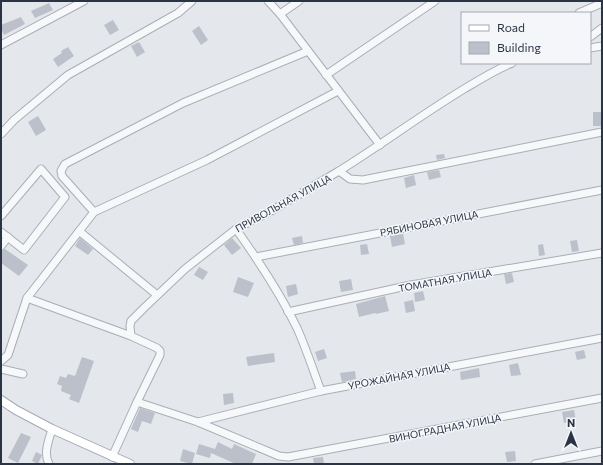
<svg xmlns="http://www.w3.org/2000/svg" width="603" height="465" font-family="Commissioner,sans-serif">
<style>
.building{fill:#bbc0ca}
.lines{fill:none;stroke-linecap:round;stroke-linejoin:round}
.minor-casing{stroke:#a9aeb7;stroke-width:9}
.major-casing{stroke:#a3abb8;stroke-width:10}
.minor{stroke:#f7f8fa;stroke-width:7}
.major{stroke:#fff;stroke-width:8}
.labels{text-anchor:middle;stroke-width:3;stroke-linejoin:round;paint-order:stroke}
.street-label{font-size:10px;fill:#2b3445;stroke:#f4f6f9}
</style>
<rect width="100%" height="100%" fill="#e4e7ec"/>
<g class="building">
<path d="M49,3L53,10L35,18L31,11Z"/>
<path d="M21,17L25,24L4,35L1,29V25Z"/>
<path d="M113,20L119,30L110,35L104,25Z"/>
<path d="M199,26L208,40L201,45L192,31Z"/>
<path d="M139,42L145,52L137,57L131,46Z"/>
<path d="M68,47L74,56L58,67L53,59L62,53L61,51Z"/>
<rect x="593" y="112" width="9" height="14"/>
<path d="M38,116L46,130L36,136L28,122Z"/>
<path d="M444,154L445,158L437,160L436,155Z"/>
<path d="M439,170L441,177L429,180L427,172Z"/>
<path d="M414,175L416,185L406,188L404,178Z"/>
<path d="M403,234L405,244L392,247L390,236Z"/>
<path d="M302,236L303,243L294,245L292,238Z"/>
<path d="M80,238L93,249L88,255L75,246Z"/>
<path d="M232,238L241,248L232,255L224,245Z"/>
<path d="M577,240L579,251L572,252L570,241Z"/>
<path d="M367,244L369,254L361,255L360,245Z"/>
<path d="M543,244L545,255L539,256L538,245Z"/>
<path d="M5,249L28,265L19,276L1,263V251Z"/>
<path d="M199,267L208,272L203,280L194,275Z"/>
<path d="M512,273L514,282L506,284L504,274Z"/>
<path d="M238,277L254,283L248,297L233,292Z"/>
<path d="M351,279L353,290L341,292L339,281Z"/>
<path d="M296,284L298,294L288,297L286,286Z"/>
<path d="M423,291L425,300L415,302L414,293Z"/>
<path d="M385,296L389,311L376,314L375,313L359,317L356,304Z"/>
<path d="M413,300L415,311L406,313L404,302Z"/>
<path d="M324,349L327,358L318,361L315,352Z"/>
<path d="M584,350L586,358L577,360L575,352Z"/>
<path d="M274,353L275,362L248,366L246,357Z"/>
<path d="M82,357L94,361L79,403L69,399L71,395L61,391L62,386L57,384L60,376L66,378L68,374L75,376Z"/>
<path d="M518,363L521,375L511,376L509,365Z"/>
<path d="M479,368L480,377L461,380L460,372Z"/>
<path d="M355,371L356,379L342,382L340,373Z"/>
<path d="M233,393L234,403L224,405L223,394Z"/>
<path d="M140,408L155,413L151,424L142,421L138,432L131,429Z"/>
<path d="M574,410L576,421L564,423L562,412Z"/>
<path d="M21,433L31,437L18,463L8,458Z"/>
<path d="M218,442L232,449L234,444L256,454L252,464H236L211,453L210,458L196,454L199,444L215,449Z"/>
<path d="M183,449L195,453L192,464L180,461Z"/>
<path d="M515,451L516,461L507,462L505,452Z"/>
<path d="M36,452L42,455L38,464L32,461Z"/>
<path d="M323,457L324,464H314L313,458Z"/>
</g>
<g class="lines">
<g class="minor-casing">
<g id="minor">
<path d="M268,1L280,14L299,1"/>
<path d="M579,13L602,3"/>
<path d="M280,14L380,145"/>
<path d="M590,37L602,28"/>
<path d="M1,45L84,1"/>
<path d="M590,48L602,46"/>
<path d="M326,75L435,1"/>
<path d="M1,134L14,120L68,75L178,13L192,1"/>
<path d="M339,171C381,145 421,115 464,89C479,80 495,70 512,63"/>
<path d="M94,212L62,176L61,171L65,164L183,103L308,51"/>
<path d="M1,216L41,169L65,197L24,250L1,232"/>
<path d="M236,229C258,260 280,293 297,328C306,348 313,370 321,391"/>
<path d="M79,231L157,295"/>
<path d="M1,246L8,237"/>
<path d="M256,257L602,190"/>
<path d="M27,298L131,336"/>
<path d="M288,312L411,285L602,253"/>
<path d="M1,361L8,355L27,298L94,212L207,160L338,91"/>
<path d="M1,369L23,374"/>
<path d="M137,402L198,422L279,456L288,457L602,398"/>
<path d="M198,422L321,391L602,338"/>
<path d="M112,457L137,402L160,355V351L157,348L131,336L130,326L131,321L145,307L185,269L236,229L271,211L339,171L350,179L363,180L602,132"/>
<path d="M49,464C43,453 49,440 52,429"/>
<path d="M535,464L602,451"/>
</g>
</g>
<g class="major-casing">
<path id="major" d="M1,400L16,410L52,429L130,464"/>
</g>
<use href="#minor" class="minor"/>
<use href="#major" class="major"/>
</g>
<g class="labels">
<g class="street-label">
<text transform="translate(283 203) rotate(-29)" y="4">ПРИВОЛЬНАЯ УЛИЦА</text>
<text transform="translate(429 223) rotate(-11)" y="4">РЯБИНОВАЯ УЛИЦА</text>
<text transform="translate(445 280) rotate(-10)" y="4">ТОМАТНАЯ УЛИЦА</text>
<text transform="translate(399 376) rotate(-11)" y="4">УРОЖАЙНАЯ УЛИЦА</text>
<text transform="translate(445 428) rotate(-11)" y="4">ВИНОГРАДНАЯ УЛИЦА</text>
</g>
</g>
<rect width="603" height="465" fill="none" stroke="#2b3445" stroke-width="4"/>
<rect x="461" y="12" width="130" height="52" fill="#f4f6f9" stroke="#a4a8b1"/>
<rect x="469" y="25" width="20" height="6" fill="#ffffff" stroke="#a4a8b1"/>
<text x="497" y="32" font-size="12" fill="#2b3445">Road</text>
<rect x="469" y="42" width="20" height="12" fill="#bbc0ca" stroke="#a4a8b1"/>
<text x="497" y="52" font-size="12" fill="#2b3445">Building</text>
<g transform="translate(571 433)" stroke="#f4f6f9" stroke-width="3" paint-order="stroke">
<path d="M0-3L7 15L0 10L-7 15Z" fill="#2b3445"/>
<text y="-6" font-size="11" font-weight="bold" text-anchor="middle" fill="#2b3445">N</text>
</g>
</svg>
